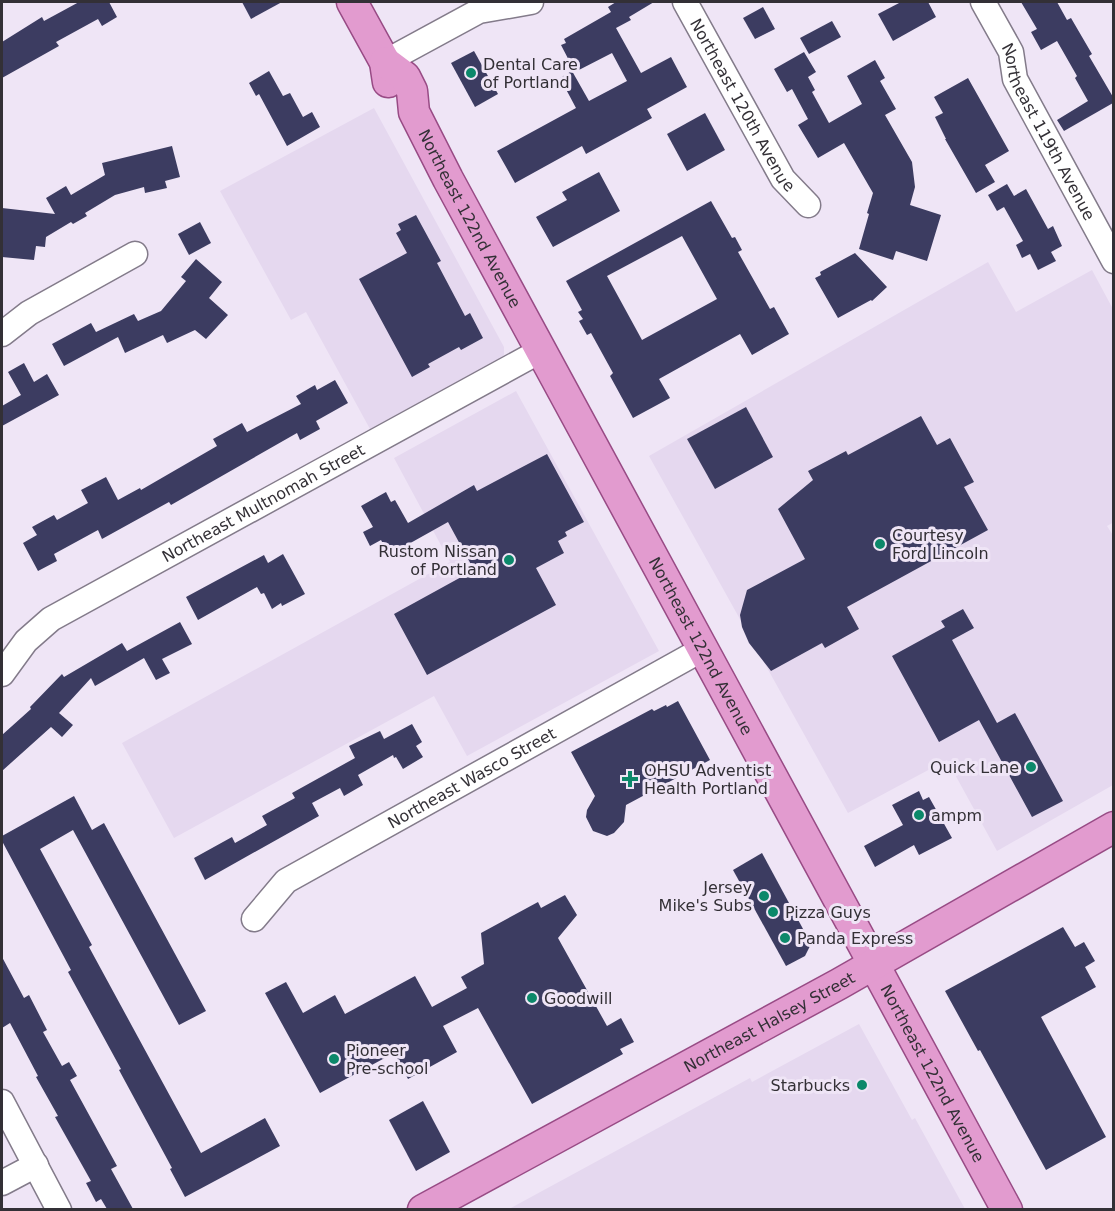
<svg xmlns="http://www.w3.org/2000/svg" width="1115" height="1211" font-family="'DejaVu Sans',sans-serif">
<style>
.built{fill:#e5d8ef}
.building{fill:#3c3c61;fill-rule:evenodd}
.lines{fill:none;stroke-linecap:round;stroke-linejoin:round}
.minor-casing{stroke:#837b8a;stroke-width:27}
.major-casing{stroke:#984b85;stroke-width:33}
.minor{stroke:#fff;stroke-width:24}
.major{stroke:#e29bcf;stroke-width:30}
.poi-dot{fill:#0c886a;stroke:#efe5f6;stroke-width:2}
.labels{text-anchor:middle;stroke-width:6;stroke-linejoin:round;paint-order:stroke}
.poi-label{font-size:16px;fill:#333036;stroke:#efe5f6;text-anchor:start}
.street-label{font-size:16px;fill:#333036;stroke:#efe5f6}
</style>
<rect width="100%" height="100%" fill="#efe5f6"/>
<g class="built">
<path d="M374,108L504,347V355L499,359L370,429L306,312L291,320L220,191Z"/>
<path d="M988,262L1016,312L1092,270L1114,311V522L1107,526L1114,537L1113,785L997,851L947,760L848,813L649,456Z"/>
<path d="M516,391L659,651L467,756L434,696L174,838L122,743L450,562L394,458Z"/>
<path d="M859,1024L912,1120L915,1118L965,1209H509L750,1078L752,1082Z"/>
</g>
<g class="building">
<path d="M79,2H109L117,17L102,26L98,19L56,42L59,46L2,78V42L42,17L44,21Z"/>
<path d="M242,2H282L251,19Z"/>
<path d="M616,2H654L629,17L631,20L616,28L641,73L671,57L687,87L647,109L652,118L586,154L582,146L515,183L497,151L576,108L560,78L572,71L589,101L627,81L612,53L575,72L561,45L566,43L564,39L611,12L608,7Z"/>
<path d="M901,2H928L936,17L893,41L878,14Z"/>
<path d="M1021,2H1057L1067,20L1071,18L1092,54L1089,56L1113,97V103L1064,131L1057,120L1088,101L1075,78L1077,76L1057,41L1041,50L1031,32L1037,29Z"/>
<path d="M763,7L775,29L755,39L743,18Z"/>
<path d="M832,21L841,37L809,54L800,38Z"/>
<path d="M474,51L498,94L475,107L451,63Z"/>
<path d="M804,52L816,72L808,77L815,90L812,92L829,123L862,104L847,76L875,60L885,78L880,81L896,109L885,115L912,162L915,187L910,205L941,215L927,261L896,251L893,260L859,249L869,214L867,213L873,193L844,143L818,158L798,125L808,119L792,89L787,92L774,69Z"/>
<path d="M269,71L283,96L290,93L303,117L312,112L320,127L287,146L259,94L256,96L249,83Z"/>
<path d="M968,78L1009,151L985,165L995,182L976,193L945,139H946L935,117L943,113L934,97Z"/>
<path d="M705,113L725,150L687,171L667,134Z"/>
<path d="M172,146L180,177L165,181L167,188L145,193L144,187L115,195L85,213L87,216L73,224L71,222L46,237L45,247L36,246L34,260L2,257V208L55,214L46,198L66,186L71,195L105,175L102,163Z"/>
<path d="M599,172L620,211L553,247L536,217L567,200L562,192Z"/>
<path d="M1007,184L1014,196L1026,189L1048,229L1053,226L1062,246L1051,252L1056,261L1038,270L1030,254L1022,258L1016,245L1023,241L1004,207L997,211L988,195Z"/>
<path d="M711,201L732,238L735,237L742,250L738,252L770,309L774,307L789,334L752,355L740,334L659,379L670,398L633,418L610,376L613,373L591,333L587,335L579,321L583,319L578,312L582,310L566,281ZM682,236L717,299L642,340L607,276Z"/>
<path d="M416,215L441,261L437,263L465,316L470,313L483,338L461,350L459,347L428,364L430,367L412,377L359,279L407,253L396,233L401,230L398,224Z"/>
<path d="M200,222L211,243L189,255L178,234Z"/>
<path d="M855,253L887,287L872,301L871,300L838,318L815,278L821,275L820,272Z"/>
<path d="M196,259L222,282L209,298L228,315L206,339L195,330L167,343L163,335L125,353L118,337L64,366L52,344L91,323L96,332L134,314L138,321L161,311L186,281L181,277Z"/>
<path d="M24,363L34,382L47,374L59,395L2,426V406L21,395L8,372Z"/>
<path d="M335,380L348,403L316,421L320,429L300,440L297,433L171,505L169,502L102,539L98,530L54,554L57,561L38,571L23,543L37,535L32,527L54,515L57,520L88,503L81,490L106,477L118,500L140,488L141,490L217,446L213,439L242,423L247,432L301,404L296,396L315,385L317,390Z"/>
<path d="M746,407L773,457L715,489L687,439Z"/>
<path d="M921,416L937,445L950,438L974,482L964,487L988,530L847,607L859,629L825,648L822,643L771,671L749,643L742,627L740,615L747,590L805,559L778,509L813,480L808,471L846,451L848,455Z"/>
<path d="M547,454L584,522L565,532L567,536L558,541L564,553L536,568L556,605L427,675L394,614L474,570L448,522L389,555L381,540L370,546L363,532L373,527L361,506L386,492L391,502L395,500L408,523L474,485L477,491Z"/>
<path d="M283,554L305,594L282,606L281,603L272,609L264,593L261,594L257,587L198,620L186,597L264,555L268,563Z"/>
<path d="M963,609L974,628L952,640L997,723L1015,713L1063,801L1032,817L979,720L939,742L892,656L945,627L941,621Z"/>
<path d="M180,622L192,644L162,659L170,673L156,680L144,658L95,686L91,678L59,713L73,725L62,737L51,727L2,771V735L31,709L30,707L62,674L64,677L122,643L127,651Z"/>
<path d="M678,701L710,760L626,805L624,822L614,833L607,836L593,831L586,817L587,810L595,796L571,752L652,709L654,711L666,705L667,707Z"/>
<path d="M412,724L422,742L416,746L423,757L403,769L396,757L394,758L393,755L358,775L363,785L344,796L340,788L312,803L319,816L205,880L194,858L232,837L235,843L267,825L262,816L295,798L292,793L355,758L349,746L380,731L384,739Z"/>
<path d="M919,791L923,800L929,797L952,838L919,855L914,845L875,867L864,846L903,825L892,805Z"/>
<path d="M74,796L92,830L104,823L206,1011L179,1025L73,830L40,849L92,945L89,947L201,1153L265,1118L280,1146L185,1197L170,1169L172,1168L119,1070L121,1069L68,972L71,970L2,841V836Z"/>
<path d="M762,853L809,940L810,946L805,956L786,966L733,870Z"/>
<path d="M565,895L577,915L558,938L607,1026L621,1018L634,1042L620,1049L623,1054L532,1104L478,1008L443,1026L457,1052L408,1079L394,1053L320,1093L265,993L286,982L303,1013L335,995L345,1014L415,976L432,1007L467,988L461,977L484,964L481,933L538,902L541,908Z"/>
<path d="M1063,927L1075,947L1084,942L1095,961L1085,967L1096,987L1041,1017L1106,1137L1046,1170L980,1050L978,1051L945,991Z"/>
<path d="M2,957L24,998L29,995L47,1030L43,1032L62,1066L69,1062L77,1076L70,1080L117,1166L111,1169L133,1209H107L101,1199L96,1202L86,1183L91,1181L55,1117L58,1116L36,1077L38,1076L10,1023L2,1028Z"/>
<path d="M423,1101L450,1152L416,1171L389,1120Z"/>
</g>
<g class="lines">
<g class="minor-casing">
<g id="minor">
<path id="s1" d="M685,2L783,179L808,205"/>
<path id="s2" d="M983,2L1011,52L1015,79L1114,261"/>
<path d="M385,62L479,11L531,2"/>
<path d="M2,334L29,313L135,254"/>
<path id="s3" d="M2,674L26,641L51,619L542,350"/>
<path id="s4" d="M254,919L286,881L703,649"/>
<path d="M2,1102L59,1210"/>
<path d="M2,1183L36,1165"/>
</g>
</g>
<g class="major-casing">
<g id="major">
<path d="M352,2L385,62L388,82"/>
<path id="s5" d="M385,62L405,77L412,91L414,112L448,179L1007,1210"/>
<path id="s6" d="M423,1210L839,984L1114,827"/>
</g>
</g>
<use href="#minor" class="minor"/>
<use href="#major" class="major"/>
</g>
<g class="poi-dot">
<circle cx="471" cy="73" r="6"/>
<circle cx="880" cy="544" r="6"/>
<circle cx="509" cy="560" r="6"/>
<circle cx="1031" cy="767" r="6"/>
<path d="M627 770h6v6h6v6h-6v6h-6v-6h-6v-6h6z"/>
<circle cx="919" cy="815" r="6"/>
<circle cx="764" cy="896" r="6"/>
<circle cx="773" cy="912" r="6"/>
<circle cx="785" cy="938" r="6"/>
<circle cx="532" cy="998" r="6"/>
<circle cx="334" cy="1059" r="6"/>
<circle cx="862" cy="1085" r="6"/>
</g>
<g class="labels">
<g class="poi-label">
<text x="483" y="70">Dental Care<tspan x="483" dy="18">of Portland</tspan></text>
<text x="892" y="541">Courtesy<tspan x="892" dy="18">Ford Lincoln</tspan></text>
<text x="497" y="557" text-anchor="end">Rustom Nissan<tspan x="497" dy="18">of Portland</tspan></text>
<text x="1019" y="773" text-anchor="end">Quick Lane</text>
<text x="644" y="776">OHSU Adventist<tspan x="644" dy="18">Health Portland</tspan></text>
<text x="931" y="821">ampm</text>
<text x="752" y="893" text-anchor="end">Jersey<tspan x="752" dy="18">Mike's Subs</tspan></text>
<text x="785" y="918">Pizza Guys</text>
<text x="797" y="944">Panda Express</text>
<text x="544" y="1004">Goodwill</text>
<text x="346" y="1056">Pioneer<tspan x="346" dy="18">Pre-school</tspan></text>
<text x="850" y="1091" text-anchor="end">Starbucks</text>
</g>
<g class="street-label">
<text dy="6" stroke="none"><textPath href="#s1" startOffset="118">Northeast 120th Avenue</textPath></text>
<text dy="6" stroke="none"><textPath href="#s2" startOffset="146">Northeast 119th Avenue</textPath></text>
<text dy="6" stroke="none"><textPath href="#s5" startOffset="182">Northeast 122nd Avenue</textPath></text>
<text dy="6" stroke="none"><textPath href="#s3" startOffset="316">Northeast Multnomah Street</textPath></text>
<text dy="6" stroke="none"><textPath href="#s5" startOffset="668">Northeast 122nd Avenue</textPath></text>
<text dy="6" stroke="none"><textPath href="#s4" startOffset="262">Northeast Wasco Street</textPath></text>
<text dy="6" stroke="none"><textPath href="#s6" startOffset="394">Northeast Halsey Street</textPath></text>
<text dy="6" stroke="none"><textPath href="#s5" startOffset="1154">Northeast 122nd Avenue</textPath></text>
</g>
</g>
<rect width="1115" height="1211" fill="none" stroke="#333036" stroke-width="6"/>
</svg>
